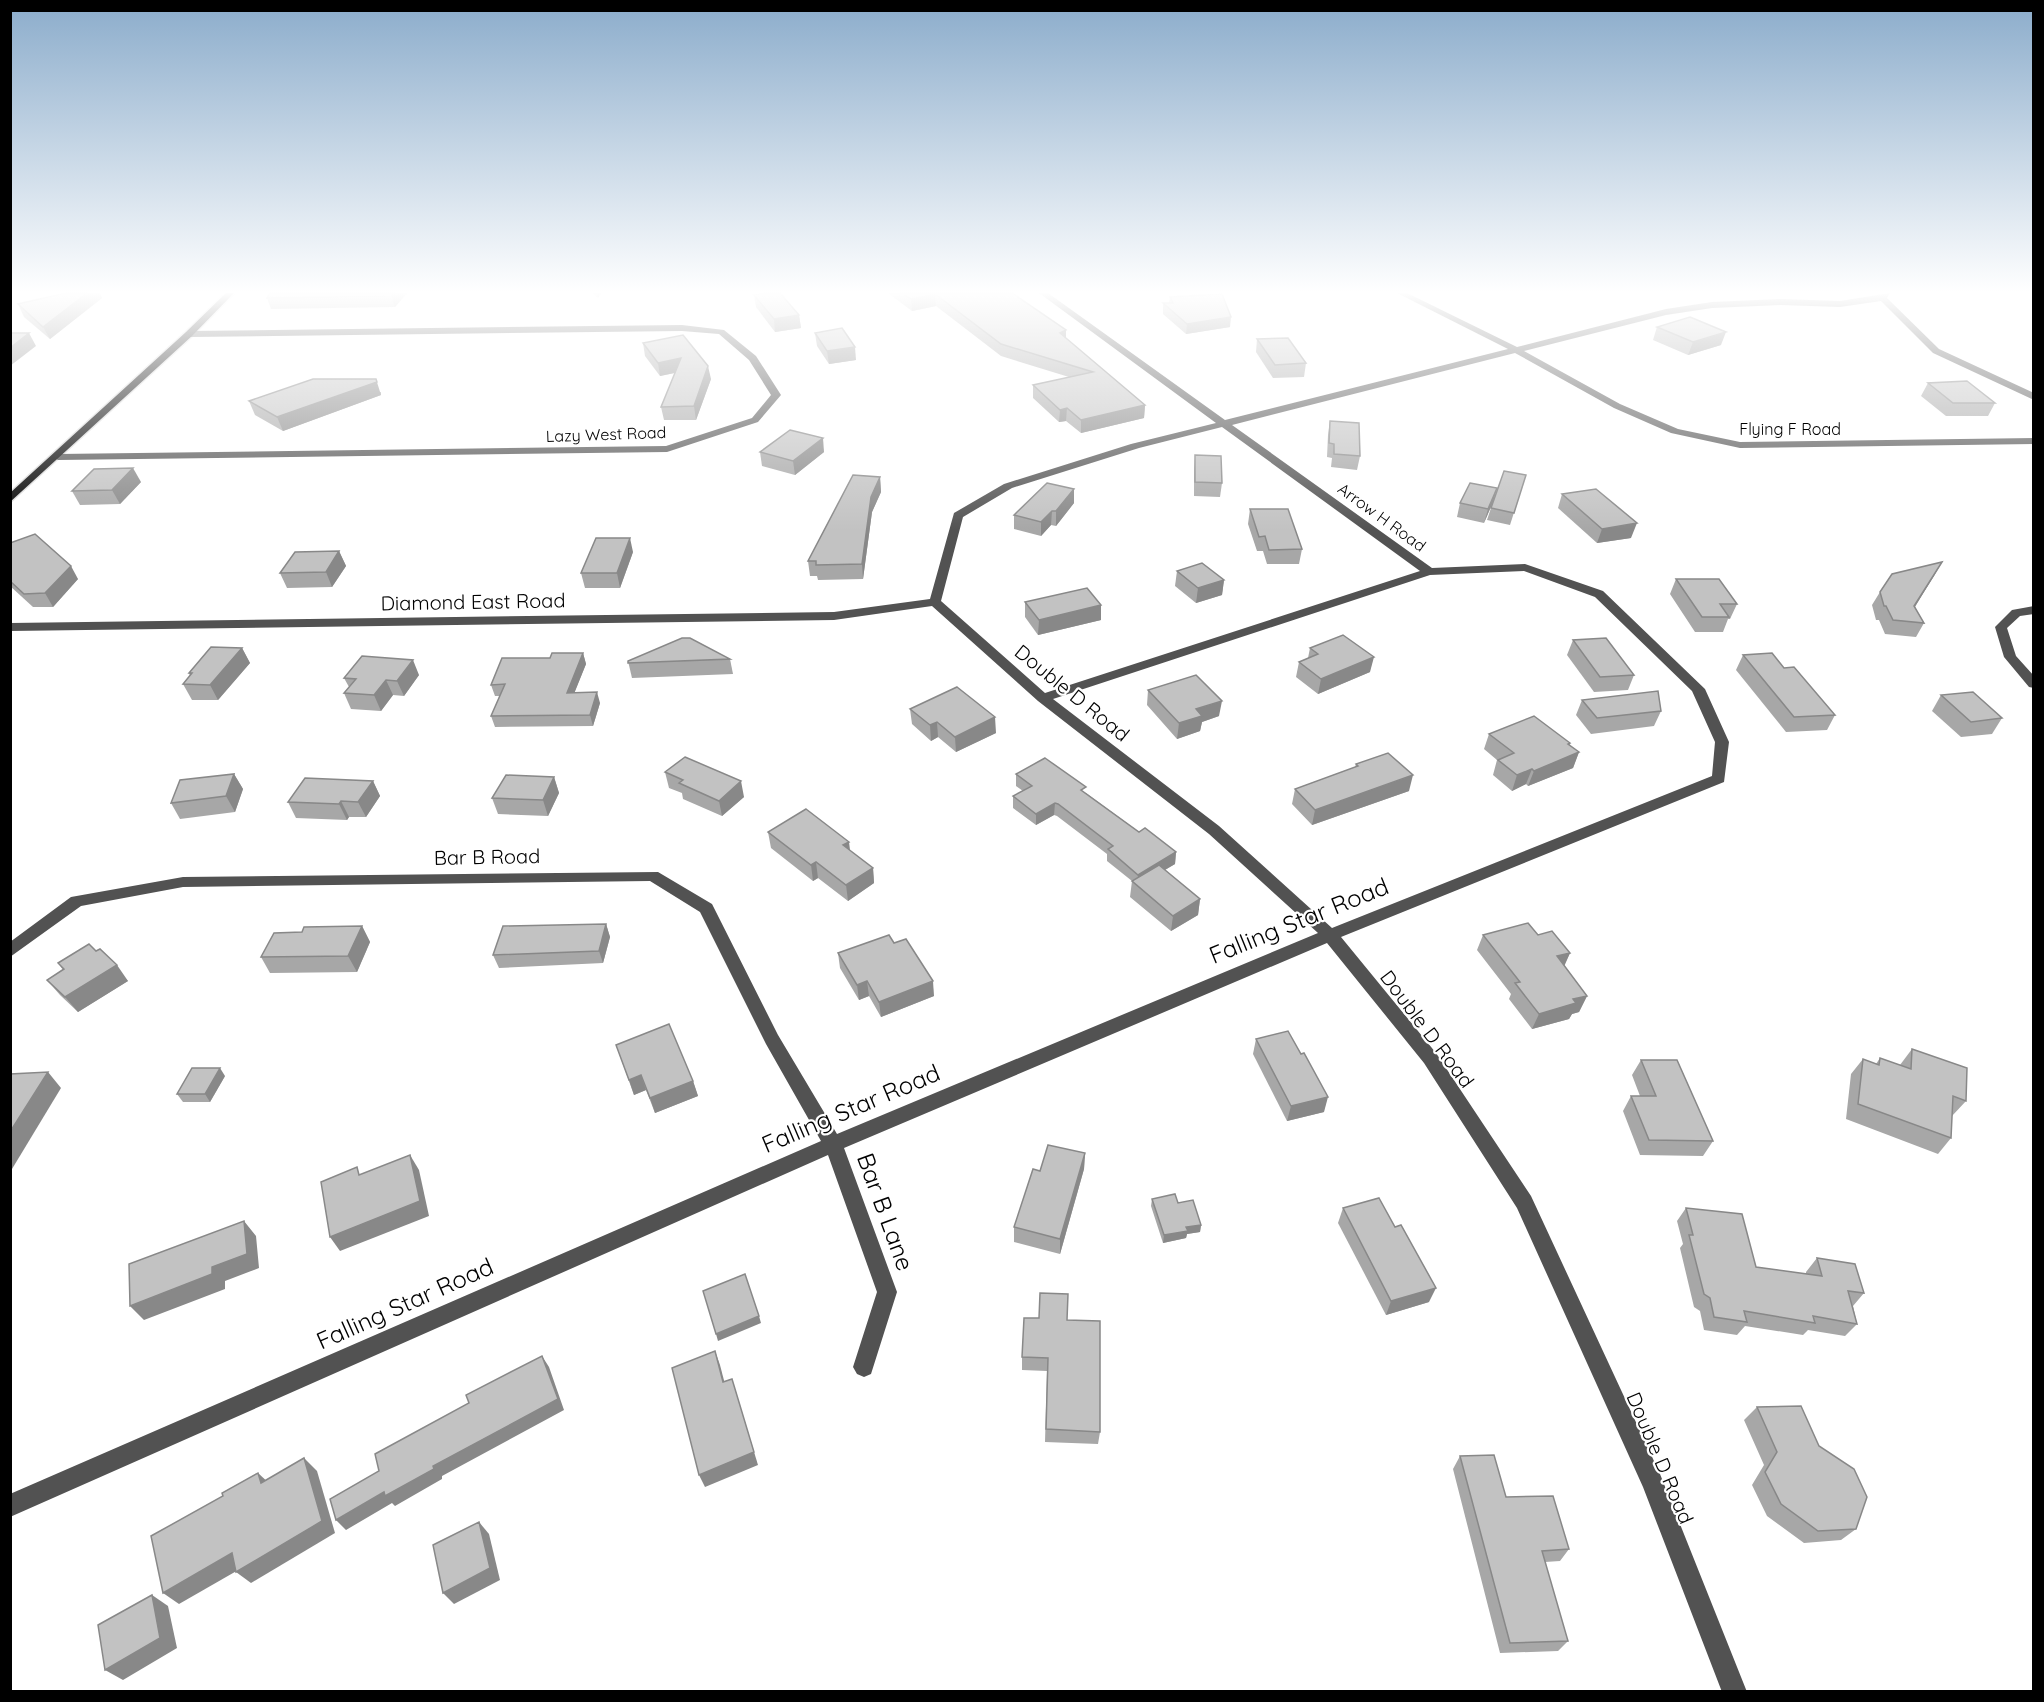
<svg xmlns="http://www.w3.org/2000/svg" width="2044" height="1702" font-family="Quicksand,sans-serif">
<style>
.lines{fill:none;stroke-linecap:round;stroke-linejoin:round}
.major-casing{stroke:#dbdbdb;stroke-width:3}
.minor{fill:#525252;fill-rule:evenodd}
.major{fill:#000;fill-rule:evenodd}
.wall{fill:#a7a7a7}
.shaded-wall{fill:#888}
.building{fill:#c2c2c2;stroke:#888;stroke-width:1.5}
.labels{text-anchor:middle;stroke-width:4.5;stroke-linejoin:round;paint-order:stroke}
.far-street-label{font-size:16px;fill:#000;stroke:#fff}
.street-label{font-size:20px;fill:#000;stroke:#fff}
.near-street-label{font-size:24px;fill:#000;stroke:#fff}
</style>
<rect width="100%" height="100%" fill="#fff"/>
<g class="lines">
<g class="major-casing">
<path id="major" d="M226,293H234L192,336L10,502V493L186,332Z"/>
</g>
<g class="minor">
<path d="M1039,293H1048L1225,420L1508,349L1397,293H1407L1517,347L1666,309L1712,302L1781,299L1840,301L1890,293L1887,298L1939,349L2034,393V400L1933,353L1881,301L1840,307L1781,305L1712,308L1666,315L1524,351L1620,404L1678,429L1740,442L2034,438V444L1740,448L1671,433L1614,408L1515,353L1232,425L1432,568L1525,564L1603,591L1705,689L1729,742L1724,782L1341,937L1436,1053L1531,1196L1660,1474L1747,1692H1722L1643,1487L1517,1208L1424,1063L1327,943L844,1148L897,1292L871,1374L864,1377L857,1374L853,1367L877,1292L828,1155L10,1517V1494L821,1141L766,1044L700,912L650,881L183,887L81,906L10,957V942L71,897L183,877L658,872L712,904L778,1035L837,1134L1318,933L1209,834L1038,701L932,606L834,620L10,631V623L834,612L930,599L954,513L1004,484L1131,444L1216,423ZM1222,427L1420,571L1045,693L941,601L963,517L1012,488L1139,448ZM1524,571L1595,597L1692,691L1715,742L1712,776L1332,928L1219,826L1053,699L1430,575Z"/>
<path d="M682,325L724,330L756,356L781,395L758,422L667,452L58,460L53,457L58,454L666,446L752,418L771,395L749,360L719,334L682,331L189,337L185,334L189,331Z"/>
<path d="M2034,606V614L2020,616L2007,628L2016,656L2034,676V688L2029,687L2004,657L1995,627L2012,610Z"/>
</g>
<use href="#major" class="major"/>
</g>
<g class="wall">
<path d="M66,293H100L102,298L50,339L24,317L18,304Z"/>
<path d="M270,293H407L395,307L271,309L267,298Z"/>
<path d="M592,293H601L598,298Z"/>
<path d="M888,293H1012L1145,405L1144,418L1081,433L1066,421L1059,422L1033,398V385L1069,377L1001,356L936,306L912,311Z"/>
<path d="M754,295L799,315L801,328L775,332L756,307Z"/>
<path d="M1170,297L1230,327L1186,334L1163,314V303H1169Z"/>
<path d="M1657,327L1721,345L1688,355L1653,340Z"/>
<path d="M815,333L856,360L829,364L817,346Z"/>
<path d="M1257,339L1306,363L1304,377L1273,378L1256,352Z"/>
<path d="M643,343L711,379L696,420H664L661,407L675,373L660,376L645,356Z"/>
<path d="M1928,383L1995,403L1988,416H1946L1921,396Z"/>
<path d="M381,392V395L283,431L255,415L249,401Z"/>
<path d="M1330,421L1360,456L1357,470L1331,467L1332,458L1327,457L1328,435Z"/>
<path d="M760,452H824L795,475L762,466Z"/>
<path d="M1195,455L1222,483L1220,497L1194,496V469Z"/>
<path d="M1526,475L1510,525L1487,520L1491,508Z"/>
<path d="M880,477L881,492L872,512L863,579L818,580L817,576H810L808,561Z"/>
<path d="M141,482L120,504L80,505L72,491Z"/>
<path d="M1497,488L1493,502L1484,523L1457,517L1460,503Z"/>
<path d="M1074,489V503L1056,526L1051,525L1041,536L1014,529V515Z"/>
<path d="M1562,494L1631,538L1597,543L1558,508Z"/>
<path d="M1250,509L1302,549L1299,564H1267L1263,551H1257L1248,524Z"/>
<path d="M10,543L78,579L53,607H33L10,586Z"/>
<path d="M339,551L346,566L332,587L287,588L280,573Z"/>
<path d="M633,552L620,588H585L581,573Z"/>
<path d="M1942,562L1915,607L1924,623L1916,637L1885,634L1879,620H1876L1872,605L1880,592Z"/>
<path d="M1177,571L1224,580L1222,595L1196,603L1175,586Z"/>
<path d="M1676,579L1737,604L1730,619H1728L1723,632H1695L1670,594Z"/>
<path d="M1025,602L1101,605V620L1038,635L1025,617Z"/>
<path d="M1573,640L1634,675L1628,690L1594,692L1567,655Z"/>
<path d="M242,648L250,663L218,700H192L183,684L190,676L189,673Z"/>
<path d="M1310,648L1370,672L1318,694L1296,677L1299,662L1308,658Z"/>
<path d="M583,653L586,664L574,693L600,703L593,726L495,727L491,716L500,696H495L491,685L550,658Z"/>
<path d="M1743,655L1784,668L1835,715L1827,730L1786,732L1736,670Z"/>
<path d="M730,659L733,674L632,678L628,661Z"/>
<path d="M419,675L404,696L393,695L381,711L351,709L344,693L349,687L344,678Z"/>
<path d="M1148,690L1219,716L1202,722L1200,731L1177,739L1147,705Z"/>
<path d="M1941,695L2002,718L1992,734L1961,737L1932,711Z"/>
<path d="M1582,700L1661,711L1654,726L1591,734L1576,715Z"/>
<path d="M910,709L996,733L956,752L938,737L931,741L912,724Z"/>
<path d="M1489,734L1570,743L1569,745L1579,752L1573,768L1528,786L1526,784L1512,791L1493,775L1497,760L1484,749Z"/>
<path d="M1356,764L1409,791L1312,825L1292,804L1295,789L1355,767Z"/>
<path d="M665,772L744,797L722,816L683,799L682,793L669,788Z"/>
<path d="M234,774L243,789L235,812L180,819L171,803Z"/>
<path d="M1016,774L1086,793L1139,832L1176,852L1175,864L1165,870L1200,899L1198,915L1171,931L1130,897L1132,881L1107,861V854L1057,816L1054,815L1036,825L1013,808V796L1023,791L1016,786Z"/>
<path d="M554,777L559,793L548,816L498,814L492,798Z"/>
<path d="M373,781L380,796L366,817H349L347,820L296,818L288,802Z"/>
<path d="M768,832L873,868L874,883L848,901L818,878L813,881L771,848Z"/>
<path d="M606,924L610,937L603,963L499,968L493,955Z"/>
<path d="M362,926L370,942L357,972L270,973L261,957L302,932Z"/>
<path d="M1483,935H1538L1570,953L1564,965L1587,996L1579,1012L1572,1014L1569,1019L1532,1029L1509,999L1511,994L1477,950Z"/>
<path d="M894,943L934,996L881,1017L869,996L859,1000L840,968L838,953Z"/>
<path d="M96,951L128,981L78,1012L60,995L47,980L63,970L58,963Z"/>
<path d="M1256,1039L1324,1112L1287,1121L1253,1054Z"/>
<path d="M616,1045L693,1081L698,1096L655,1113L646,1090L634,1095Z"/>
<path d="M1912,1049L1966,1101L1952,1116L1951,1138L1938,1154L1846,1119L1851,1074L1863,1059L1876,1064L1880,1058L1900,1065Z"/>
<path d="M1641,1060L1713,1141L1703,1156L1640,1155L1623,1111L1631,1096H1640L1632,1075Z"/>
<path d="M225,1076L210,1102H183L177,1094Z"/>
<path d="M1085,1153L1084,1169L1060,1254L1014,1242V1227L1040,1171Z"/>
<path d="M1152,1199L1178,1203L1201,1225L1200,1232L1187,1234L1186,1238L1163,1243L1151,1206Z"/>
<path d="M1343,1208L1395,1227L1429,1302L1386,1315L1338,1223Z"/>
<path d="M1686,1208L1756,1267L1806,1274V1272L1817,1258L1864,1293L1853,1306L1857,1324L1845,1336L1808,1330L1803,1335L1745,1326L1737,1335L1704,1330L1700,1311L1694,1307L1680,1248L1683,1244L1677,1221Z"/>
<path d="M1067,1320L1100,1432L1098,1444L1045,1442L1047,1371L1022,1370V1357Z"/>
<path d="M1757,1407L1856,1529L1841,1540L1804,1543L1767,1516L1752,1485L1764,1465L1744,1420Z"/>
<path d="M1460,1456L1506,1497L1569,1549L1560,1561L1545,1562L1568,1641L1558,1651L1500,1653L1453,1469Z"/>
</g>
<g class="shaded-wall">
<path d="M87,293H100L102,298L50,339L43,327Z"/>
<path d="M394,293H407L395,307L391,296Z"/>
<path d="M597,293H601L598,298Z"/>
<path d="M935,294L936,306L912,311L911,299Z"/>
<path d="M799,315L801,328L775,332L774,319Z"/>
<path d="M1231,317L1230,327L1186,334L1187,324Z"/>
<path d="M1066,330V342L1060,333Z"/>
<path d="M1726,332L1721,345L1688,355L1693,342Z"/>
<path d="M29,333L36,346L10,366V348Z"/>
<path d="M855,347L856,360L829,364L827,351Z"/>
<path d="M681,358L683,371L660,376L658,363Z"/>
<path d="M708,366L711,379L696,420L694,406Z"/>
<path d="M376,379L381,395L283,431L277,417Z"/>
<path d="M1145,405L1144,418L1081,433V420Z"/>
<path d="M1067,408L1066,421L1059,422L1060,410Z"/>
<path d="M823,438L824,452L795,475L793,461Z"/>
<path d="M133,468L141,482L120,504L112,490Z"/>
<path d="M880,477L881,492L872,512L863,579L862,564L871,497Z"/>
<path d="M1497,488L1493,502L1484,523L1488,509Z"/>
<path d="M1074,489V503L1056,526V511Z"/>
<path d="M1052,511L1051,525L1041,536V522Z"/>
<path d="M1637,523L1631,538L1597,543L1602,529Z"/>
<path d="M630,538L633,552L620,588L617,573Z"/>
<path d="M339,551L346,566L332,587L326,572Z"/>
<path d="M1942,562L1934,576L1907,619L1914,606Z"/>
<path d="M71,566L78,579L53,607L45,593Z"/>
<path d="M1224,580L1222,595L1196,603L1198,588Z"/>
<path d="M1101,605V620L1038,635L1039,620Z"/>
<path d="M242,648L250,663L218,700L210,685Z"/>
<path d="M583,653L586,664L570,704L567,693Z"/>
<path d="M1374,657L1370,672L1318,694L1321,679Z"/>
<path d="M413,660L419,675L404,696L397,681Z"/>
<path d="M386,680L393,695L381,711L374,695Z"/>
<path d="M597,692L600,703L593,726L590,715Z"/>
<path d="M1222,701L1219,716L1202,722L1200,731L1177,739L1179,723L1196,709Z"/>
<path d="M995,717L996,733L956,752L955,737Z"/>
<path d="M937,722L938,737L931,741L930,725Z"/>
<path d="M1570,743L1564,758L1579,752L1573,768L1528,786L1534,771Z"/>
<path d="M1532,769L1526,784L1512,791L1517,775Z"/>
<path d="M234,774L243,789L235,812L226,796Z"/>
<path d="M1413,775L1409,791L1312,825L1315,810Z"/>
<path d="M554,777L559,793L548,816L543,800Z"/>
<path d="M373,781L380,796L366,817L358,802Z"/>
<path d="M741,781L744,797L722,816L719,801Z"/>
<path d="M341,801L349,817L347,820L339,804Z"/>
<path d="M1055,803L1054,815L1036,825V814Z"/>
<path d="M849,842L851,858L843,845Z"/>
<path d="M1176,852L1175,864L1137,886L1138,875Z"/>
<path d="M816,862L818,878L813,881L811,865Z"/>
<path d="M873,868L874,883L848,901L846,885Z"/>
<path d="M1200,899L1198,915L1171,931L1173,916Z"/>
<path d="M606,924L610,937L603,963L599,951Z"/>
<path d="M362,926L370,942L357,972L348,956Z"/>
<path d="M1570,953L1563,969L1557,956Z"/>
<path d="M117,965L128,981L78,1012L65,997Z"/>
<path d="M867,981L869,996L859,1000L857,985Z"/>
<path d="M933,981L934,996L881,1017L879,1002Z"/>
<path d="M1587,996L1579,1012L1572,1014L1569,1019L1532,1029L1539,1014L1573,999Z"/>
<path d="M220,1068L225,1076L210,1102L205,1094Z"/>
<path d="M48,1072L61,1088L12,1169L10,1167V1132Z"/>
<path d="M641,1075L646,1090L634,1095L629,1080Z"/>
<path d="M693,1081L698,1096L655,1113L650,1098Z"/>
<path d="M1328,1097L1324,1112L1287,1121L1291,1106Z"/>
<path d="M1085,1153L1084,1169L1060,1254V1239Z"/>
<path d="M410,1155L419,1170L429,1216L340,1251L330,1237Z"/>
<path d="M244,1221L256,1236L259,1268L225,1281V1289L144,1320L130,1306Z"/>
<path d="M1201,1225L1200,1232L1187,1234L1186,1238L1163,1243L1164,1235L1186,1227Z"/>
<path d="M1436,1288L1429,1302L1386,1315L1391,1301Z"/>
<path d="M759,1316L761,1323L718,1341L716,1334Z"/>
<path d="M715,1351L720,1365L728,1396L723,1382Z"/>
<path d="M542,1356L549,1367L564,1410L442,1476V1479L395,1506L392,1503L346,1530L336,1520L384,1492Z"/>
<path d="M732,1379L758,1465L705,1487L699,1475Z"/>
<path d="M304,1458L317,1471L335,1533L251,1583L236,1572Z"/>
<path d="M258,1473L271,1485L261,1483Z"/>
<path d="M479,1522L489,1534L500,1580L454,1604L443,1593Z"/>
<path d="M232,1553L247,1565L179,1604L163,1593Z"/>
<path d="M152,1595L168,1606L177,1648L123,1680L105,1670Z"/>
</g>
<g class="building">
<path d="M66,293H87L43,327L18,304Z"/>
<path d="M270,293H394L391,296L267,298Z"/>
<path d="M766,293H780L799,315L774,319L754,295Z"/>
<path d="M902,293H1012L1066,330L1060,333L1145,405L1081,420L1067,408L1060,410L1033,385L1093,372L1001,344L935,294L911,299Z"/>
<path d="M1222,294L1231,317L1187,324L1163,303H1173L1170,297Z"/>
<path d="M1690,317L1726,332L1693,342L1657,327Z"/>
<path d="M842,328L855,347L827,351L815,333Z"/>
<path d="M10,333H29L10,348Z"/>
<path d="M683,335L708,366L694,406L661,407L681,358L658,363L643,343Z"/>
<path d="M1288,338L1306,363L1275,365L1257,339Z"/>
<path d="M313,379H376L377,382L277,417L249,401Z"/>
<path d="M1967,381L1995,403H1953L1928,383Z"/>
<path d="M1330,421L1359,423L1360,456L1334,454V444L1329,443Z"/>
<path d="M790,430L823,438L793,461L760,452Z"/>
<path d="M1195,455L1221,456L1222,483L1195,482Z"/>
<path d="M133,468L112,490L72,491L94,469Z"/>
<path d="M1504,471L1526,475L1514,513L1491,508Z"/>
<path d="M853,475L880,477L871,497L862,564L816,565V561H808Z"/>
<path d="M1047,483L1074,489L1056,511H1052L1041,522L1014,515Z"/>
<path d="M1470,483L1497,488L1488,509L1460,503Z"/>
<path d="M1596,489L1637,523L1602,529L1562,494Z"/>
<path d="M1250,509H1288L1302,549L1269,550L1265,536L1259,537Z"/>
<path d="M35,534L71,566L45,593L24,594L10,581V543Z"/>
<path d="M596,538H630L617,573H581Z"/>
<path d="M339,551L326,572L280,573L295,552Z"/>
<path d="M1942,562L1914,606L1924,623L1893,620L1886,606H1884L1880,592L1892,574Z"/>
<path d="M1202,563L1224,580L1198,588L1177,571Z"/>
<path d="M1676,579H1719L1737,604H1720L1729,617H1702Z"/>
<path d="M1087,588L1101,605L1039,620L1025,602Z"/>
<path d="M1343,635L1374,657L1321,679L1299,662L1318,654L1310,648Z"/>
<path d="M682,638H690L730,659L628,663V661Z"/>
<path d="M1606,638L1634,675L1600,677L1573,640Z"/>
<path d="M211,647L242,648L210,685L183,684L192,673H189Z"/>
<path d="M552,653H583L567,693L597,692L590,715L491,716L505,684L491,685L502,658H550Z"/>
<path d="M1772,653L1784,668L1794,667L1835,715L1794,717L1743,655Z"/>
<path d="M362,656L413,660L397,681L386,680L374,695L344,693L356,679L344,678Z"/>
<path d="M1196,675L1222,701L1196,709L1202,716L1179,723L1148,690Z"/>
<path d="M957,687L995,717L955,737L937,722L930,725L910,709Z"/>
<path d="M1658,691L1661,711L1597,718L1582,700Z"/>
<path d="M1973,692L2002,718L1971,722L1941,695Z"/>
<path d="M1534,716L1570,743L1568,744L1579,752L1534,771L1532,769L1517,775L1498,760L1514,753L1489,734Z"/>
<path d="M1388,753L1413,775L1315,810L1295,789L1358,766L1356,764Z"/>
<path d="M685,757L741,781L719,801L679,783L683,780L665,772Z"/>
<path d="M1045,758L1086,787L1081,790L1139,832L1145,828L1176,852L1138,875L1108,849L1113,846L1058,804L1055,803L1036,814L1013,796L1032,786L1016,774Z"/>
<path d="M234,774L226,796L171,803L180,780Z"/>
<path d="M506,775L554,777L543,800L492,798Z"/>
<path d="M305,778L373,781L358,802L341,801L339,804L288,802Z"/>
<path d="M806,809L849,842L843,845L873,868L846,885L816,862L811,865L768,832Z"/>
<path d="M1159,865L1200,899L1173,916L1132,881Z"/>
<path d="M1528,923L1538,935L1552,931L1570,953L1557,956L1587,996L1573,999L1576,1003L1539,1014L1515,983L1520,982L1483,935Z"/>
<path d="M606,924L599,951L493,955L503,926Z"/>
<path d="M362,926L348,956L261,957L274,933L302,932L304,927Z"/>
<path d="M889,935L894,943L906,939L933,981L879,1002L867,981L857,985L838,953Z"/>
<path d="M89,944L96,951L100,949L117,965L65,997L47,980L64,969L58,963Z"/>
<path d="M669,1024L693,1081L650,1098L641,1075L629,1080L616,1045Z"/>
<path d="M1288,1031L1301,1054L1304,1053L1328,1097L1291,1106L1256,1039Z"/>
<path d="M1912,1049L1967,1068L1966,1101L1953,1096L1951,1138L1858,1104L1863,1059L1879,1065L1880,1058L1911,1069Z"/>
<path d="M1641,1060H1677L1713,1141L1649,1140L1631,1096H1656Z"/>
<path d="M192,1068H220L205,1094H177Z"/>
<path d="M48,1072L10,1132V1074Z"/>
<path d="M1048,1145L1085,1153L1060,1239L1014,1227L1033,1169L1040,1171Z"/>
<path d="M410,1155L420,1201L330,1237L321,1182L357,1167L359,1175Z"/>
<path d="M1175,1194L1178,1203L1193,1200L1201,1225L1186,1227L1188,1231L1164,1235L1152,1199Z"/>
<path d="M1379,1198L1395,1227L1401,1225L1436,1288L1391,1301L1343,1208Z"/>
<path d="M1686,1208L1742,1214L1756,1267L1822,1276L1817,1258L1855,1264L1864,1293L1848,1291L1857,1324L1813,1316L1815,1323L1744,1311L1747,1322L1714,1317L1710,1298L1704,1294L1689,1235H1693Z"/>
<path d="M244,1221L247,1254L212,1267V1274L130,1306L129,1264Z"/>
<path d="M745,1274L759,1316L716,1334L703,1291Z"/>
<path d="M1040,1293L1068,1294L1067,1320L1100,1321V1432L1046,1429L1048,1358L1022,1357L1024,1318H1039Z"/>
<path d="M715,1351L723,1382L732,1379L754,1452L699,1475L672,1368Z"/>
<path d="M542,1356L558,1399L433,1466L434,1469L385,1496L384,1492L336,1520L330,1499L379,1471L375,1454L469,1403L466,1395Z"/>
<path d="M1801,1406L1819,1446L1854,1469L1867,1497L1856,1529L1818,1531L1781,1504L1765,1472L1777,1452L1757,1407Z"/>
<path d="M1494,1455L1506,1497L1553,1496L1569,1549L1542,1551L1568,1641L1510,1643L1460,1456Z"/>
<path d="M304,1458L322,1521L236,1572L232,1553L163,1593L151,1536L223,1496L222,1493L258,1473L261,1483Z"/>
<path d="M479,1522L490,1568L443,1593L433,1545Z"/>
<path d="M152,1595L160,1638L105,1670L98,1625Z"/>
</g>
<linearGradient id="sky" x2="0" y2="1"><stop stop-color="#8baccb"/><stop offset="0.55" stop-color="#fff"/><stop offset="1" stop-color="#fff" stop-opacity="0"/></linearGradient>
<rect width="2044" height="531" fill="url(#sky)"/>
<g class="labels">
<g class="far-street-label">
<text x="1790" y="435">Flying F Road</text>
<text transform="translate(606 434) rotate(-2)" y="6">Lazy West Road</text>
<text transform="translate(1382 517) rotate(36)" y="6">Arrow H Road</text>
</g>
<g class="street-label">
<text transform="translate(473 602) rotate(-1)" y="7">Diamond East Road</text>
<text transform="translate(1072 693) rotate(39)" y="7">Double D Road</text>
<text transform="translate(487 857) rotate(-1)" y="7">Bar B Road</text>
<text transform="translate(1427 1029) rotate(53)" y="7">Double D Road</text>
<text transform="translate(1660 1458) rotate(67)" y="7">Double D Road</text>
</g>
<g class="near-street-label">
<text transform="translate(1299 921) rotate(-22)" y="8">Falling Star Road</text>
<text transform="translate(851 1109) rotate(-23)" y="8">Falling Star Road</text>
<text transform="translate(885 1212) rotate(70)" y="8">Bar B Lane</text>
<text transform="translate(405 1304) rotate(-24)" y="8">Falling Star Road</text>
</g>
</g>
<rect width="2044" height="1702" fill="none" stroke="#000000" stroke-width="24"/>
</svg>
